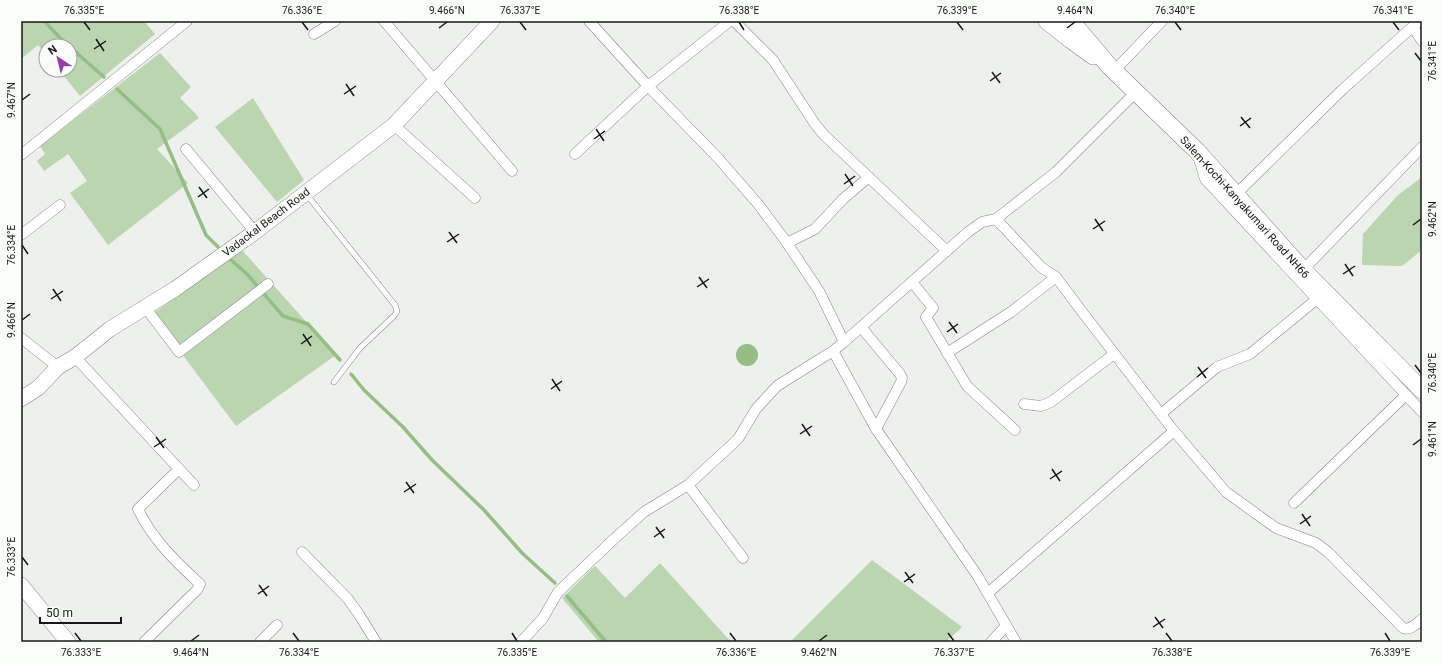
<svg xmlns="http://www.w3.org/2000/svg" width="1443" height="663" font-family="Roboto,sans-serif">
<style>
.green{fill:#bbd5b1}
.water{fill:#95bd85}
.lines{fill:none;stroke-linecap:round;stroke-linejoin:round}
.stream{stroke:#95bd85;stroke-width:3.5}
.service-casing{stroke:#848783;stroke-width:6}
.minor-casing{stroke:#848783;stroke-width:11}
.secondary-casing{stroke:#848783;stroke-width:16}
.trunk-casing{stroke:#848783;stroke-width:18}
.service{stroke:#fff;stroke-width:5}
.minor{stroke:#fff;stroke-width:10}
.secondary{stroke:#fff;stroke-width:15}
.trunk{stroke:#fff;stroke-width:17}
.ticks{fill:none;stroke:#171817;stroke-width:1.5}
.labels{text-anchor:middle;stroke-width:3.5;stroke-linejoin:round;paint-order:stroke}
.street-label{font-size:11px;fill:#171817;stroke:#fafdf9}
.neatline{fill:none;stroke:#171817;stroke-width:1.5}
.ticks-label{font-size:10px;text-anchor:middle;fill:#171817}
</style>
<rect width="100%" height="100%" fill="#edf0ec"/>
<g class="green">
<path d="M21,21H144L155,34L80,96L59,70H70V46H46V54L38,45L21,59Z"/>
<path d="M160,53L191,87L180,98L194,112L199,118L157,149L188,183L108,245L70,193L87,181L68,154L44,171L37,161L45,154L40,146Z"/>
<path d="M253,98L304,180L277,202L215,127Z"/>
<path d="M1422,177V250L1402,266L1362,265L1363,234L1398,195Z"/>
<path d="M242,250L336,355L236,426L152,314Z"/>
<path d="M872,560L962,627L946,642H790Z"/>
<path d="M660,563L731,642H599L562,598L595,566L625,598Z"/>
</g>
<circle class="water" cx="747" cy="355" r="11"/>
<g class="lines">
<g class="stream">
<path d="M44,21L68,46"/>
<path d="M70,47L104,77"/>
<path d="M117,89L160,129L206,235L218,247"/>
<path d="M231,260L247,274L283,316L308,324L340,360"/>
<path d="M351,374L364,390L403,427L432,460L484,510L522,553L555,583"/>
<path d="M567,596L606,642"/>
</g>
<g class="service-casing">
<path id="service" d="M307,195L395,305L397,311L395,315L360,348L334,382"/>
</g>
<g class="minor-casing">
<g id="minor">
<path d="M384,21L512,171"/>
<path d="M589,21L648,86L718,158L758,204L785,240L819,291L844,342"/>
<path d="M734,21L773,60L815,124L824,135L947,251"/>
<path d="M1413,27L1422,41"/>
<path d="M314,34L335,21"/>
<path d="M1114,71L1162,21"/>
<path d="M394,125L475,198"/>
<path d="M186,149L255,232"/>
<path d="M575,154L648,86L730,21"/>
<path d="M21,155L187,21"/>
<path d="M1198,156L1205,179L1422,412"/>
<path d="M1236,194L1343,89L1419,21"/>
<path d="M996,219L1041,267L1056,277L1083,313L1174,431L1226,492L1276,528L1316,543L1328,552L1403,628C1411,631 1417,623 1422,619"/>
<path d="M21,235L60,205"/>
<path d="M787,243L815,229L843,199L869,177"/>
<path d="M1303,270L1422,147"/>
<path d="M912,282L933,308L926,317L967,386L1015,430"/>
<path d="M145,307L179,352L268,284"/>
<path d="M861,327L900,374L902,378L901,382L876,429"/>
<path d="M21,338L58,367"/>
<path d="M833,351L876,429L977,575L1016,642"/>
<path d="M947,353L1011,312L1056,277"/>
<path d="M75,357L194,485"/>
<path d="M1024,404L1041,406L1051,402L1114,354"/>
<path d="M1161,414L1217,367L1250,354L1317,299"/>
<path d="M688,485L743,558"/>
<path d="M1294,503L1406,395"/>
<path d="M302,552L348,599L360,616L376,642"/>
<path d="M988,593L1174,431"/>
<path d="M144,642L197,590L200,584C176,562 152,539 138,509L179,469"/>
<path d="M260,642L277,625"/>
<path d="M521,642L543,618L558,592L614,539L644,512L688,485L738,439L756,409L777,386L833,351L844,342L968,232L982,222L996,219L1056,172L1136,92"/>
<path d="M991,642L1006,626"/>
</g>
</g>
<g class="secondary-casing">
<g id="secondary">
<path d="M21,399L38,388L58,367L75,357L110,329L175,289L255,232L394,125L492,21"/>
<path d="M21,585L68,642"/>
</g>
</g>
<g class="trunk-casing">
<g id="trunk">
<path d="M1047,21L1071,40L1093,56"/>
<path d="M1071,21L1110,67L1197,151L1303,270L1422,390"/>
</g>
</g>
<use href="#service" class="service"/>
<use href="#minor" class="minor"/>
<use href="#secondary" class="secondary"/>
<use href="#trunk" class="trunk"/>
</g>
<path class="ticks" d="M84,22L90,30M302,22L308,30M520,22L526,30M739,22L744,30M957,22L963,30M1175,22L1181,30M1393,22L1399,30M439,28L447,22M1067,28L1075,22M96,39L104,51M94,49L106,41M1415,53L1421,61M992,72L1000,83M990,81L1001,73M346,84L354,96M344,94L356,86M22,100L30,94M1241,117L1250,128M1240,126L1251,118M596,129L604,141M594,139L605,131M845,174L853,186M844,184L855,176M199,187L207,198M198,197L209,189M1095,219L1103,231M1413,225L1421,219M1093,229L1105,221M449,232L457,243M447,242L459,234M22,245L28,254M1345,264L1353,276M1343,274L1355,266M699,277L707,288M697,287L709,279M53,289L61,301M51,299L63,291M22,320L30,314M949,322L957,333M947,332L958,324M303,334L311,346M301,344L312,336M1415,365L1421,373M1198,367L1206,378M1197,377L1208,368M552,379L560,391M551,389L562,381M802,424L810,436M800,434L812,426M156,437L164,448M1413,445L1421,439M154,447L166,439M1052,469L1060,481M1050,479L1062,471M406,482L414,493M404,492L416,484M1302,514L1310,526M1300,524L1311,516M656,527L664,538M654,537L665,529M22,557L28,565M905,572L913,583M904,582L915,574M259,585L267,596M258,594L269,586M1155,617L1163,628M1153,627L1165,619M75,633L81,641M293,633L299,641M512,633L517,641M730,633L736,641M948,633L954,641M1166,633L1172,641M1385,633L1390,641M191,641L199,635M819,641L827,635"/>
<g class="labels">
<g class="street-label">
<text transform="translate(1245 207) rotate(48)" y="4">Salem-Kochi-Kanyakumari Road NH66</text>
<text transform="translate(266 222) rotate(-37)" y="4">Vadackal Beach Road</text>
</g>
</g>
<rect width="1443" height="663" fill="none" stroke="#fafdf9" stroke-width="44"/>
<g transform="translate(58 58) rotate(325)"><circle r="19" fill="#fafdf9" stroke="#9fa19f"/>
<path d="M0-3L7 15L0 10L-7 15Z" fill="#933fae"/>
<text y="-6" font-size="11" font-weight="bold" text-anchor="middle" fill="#171817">N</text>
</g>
<path d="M40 617v6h81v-6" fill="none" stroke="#171817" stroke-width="2"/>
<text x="46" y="617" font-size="12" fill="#171817" stroke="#fafdf9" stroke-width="3" paint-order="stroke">50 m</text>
<rect x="22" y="22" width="1399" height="619" class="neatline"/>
<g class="ticks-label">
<text x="84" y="14">76.335°E</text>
<text x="302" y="14">76.336°E</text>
<text x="447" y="14">9.466°N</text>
<text x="520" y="14">76.337°E</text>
<text x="739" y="14">76.338°E</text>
<text x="957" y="14">76.339°E</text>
<text x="1075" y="14">9.464°N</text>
<text x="1175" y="14">76.340°E</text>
<text x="1393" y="14">76.341°E</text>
<text transform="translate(1432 61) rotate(-90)" y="4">76.341°E</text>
<text transform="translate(11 100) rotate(-90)" y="4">9.467°N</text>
<text transform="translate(1432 219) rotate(-90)" y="4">9.462°N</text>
<text transform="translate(11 245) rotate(-90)" y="4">76.334°E</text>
<text transform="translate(11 320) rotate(-90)" y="4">9.466°N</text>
<text transform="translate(1432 373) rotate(-90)" y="4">76.340°E</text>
<text transform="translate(1432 439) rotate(-90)" y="4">9.461°N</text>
<text transform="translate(11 557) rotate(-90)" y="4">76.333°E</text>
<text x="81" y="656">76.333°E</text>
<text x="191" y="656">9.464°N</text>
<text x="299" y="656">76.334°E</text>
<text x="517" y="656">76.335°E</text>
<text x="736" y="656">76.336°E</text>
<text x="819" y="656">9.462°N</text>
<text x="954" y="656">76.337°E</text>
<text x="1172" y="656">76.338°E</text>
<text x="1390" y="656">76.339°E</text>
</g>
</svg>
